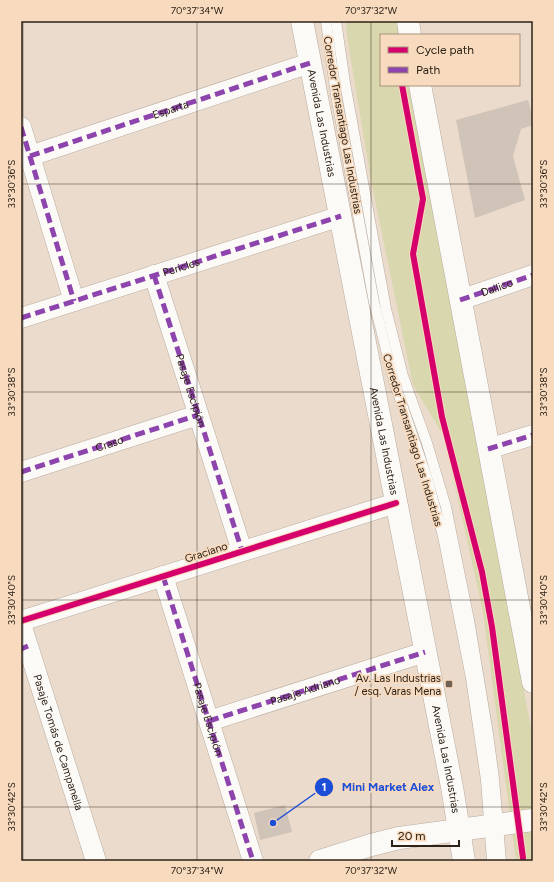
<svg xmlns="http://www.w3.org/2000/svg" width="554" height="882" font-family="Figtree,sans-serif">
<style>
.green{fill:#d9d7ad}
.building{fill:#d0c3b7}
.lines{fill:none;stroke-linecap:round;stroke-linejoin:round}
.service-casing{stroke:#b8aca0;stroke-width:11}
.minor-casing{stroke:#b8aca0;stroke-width:21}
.tertiary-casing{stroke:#b8aca0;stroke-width:23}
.secondary-casing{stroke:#b8aca0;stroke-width:23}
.service{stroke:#fcfaf7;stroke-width:10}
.minor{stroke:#fcfaf7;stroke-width:20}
.tertiary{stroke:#fcfaf7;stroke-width:22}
.secondary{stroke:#fcfaf7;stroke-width:22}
.quiet{stroke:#8e44ad;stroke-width:5;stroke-dasharray:10 5;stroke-linecap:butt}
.cycleway-casing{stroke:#f8dbbf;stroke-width:8}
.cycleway{stroke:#d6006c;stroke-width:6}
.ticks{fill:none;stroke:#2d2217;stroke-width:1;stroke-opacity:0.45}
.poi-dot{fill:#706356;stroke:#f8dbbf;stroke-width:1.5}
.labels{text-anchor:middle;stroke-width:3.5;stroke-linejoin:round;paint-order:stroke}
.street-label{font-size:11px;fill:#2d2217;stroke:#f8dbbf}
.poi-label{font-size:11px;fill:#2d2217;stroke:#f8dbbf;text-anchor:end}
.leader{fill:none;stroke:#1d4ed8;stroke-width:1.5}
.callout-dot{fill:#1d4ed8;stroke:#f8dbbf;stroke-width:1.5}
.mark-label{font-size:12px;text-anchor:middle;font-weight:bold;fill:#fff}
.callout-label{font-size:12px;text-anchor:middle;font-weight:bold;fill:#1d4ed8;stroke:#f8dbbf;stroke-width:3.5;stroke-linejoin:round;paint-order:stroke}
.neatline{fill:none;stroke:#2d2217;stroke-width:1.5}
.ticks-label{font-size:10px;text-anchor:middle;fill:#2d2217}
</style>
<rect width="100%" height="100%" fill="#ebdbcc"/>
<path class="green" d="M346,21H398L401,35H381V85H411L533,739V861H516L483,612L444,437L413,385L371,180L347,36Z"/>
<g class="building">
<path d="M528,100L533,117V125L521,129L513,156L525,200L475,218L456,120Z"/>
<path d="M285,805L292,832L260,840L254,813Z"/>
</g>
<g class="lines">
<g class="service-casing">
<g id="service">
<path d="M326,21L336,95L374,302L394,381L427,478L443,536L471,678L486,780L492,861"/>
<path d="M336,21L345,83L386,309L403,376L427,443L446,507L469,620L488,734L494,779L501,861"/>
</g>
</g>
<g class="minor-casing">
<g id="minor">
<path d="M21,127L74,301"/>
<path d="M30,156L310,63"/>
<path id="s1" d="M154,275L242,551"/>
<path d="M460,300L533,275"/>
<path id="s2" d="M21,318L341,216"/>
<path d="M488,449L533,435"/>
<path id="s3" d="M21,472L198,415"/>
<path id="s4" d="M163,576L253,861"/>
<path d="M21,621L396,503"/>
<path id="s5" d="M21,624L96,861"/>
<path id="s6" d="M209,721L425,652"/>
</g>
</g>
<g class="tertiary-casing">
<path id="tertiary" d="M320,861L371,845L399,838L533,820"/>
</g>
<g class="secondary-casing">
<g id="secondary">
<path id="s7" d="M302,21L452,787L464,861"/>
<path d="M408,21L410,35"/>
<path d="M420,85L533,682"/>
</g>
</g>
<use href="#service" class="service"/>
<use href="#minor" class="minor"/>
<use href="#tertiary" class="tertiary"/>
<use href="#secondary" class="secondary"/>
<g class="quiet">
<path d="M21,127L74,301"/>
<path id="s8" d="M30,156L310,63"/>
<path d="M154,275L242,551"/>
<path id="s9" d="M460,300L533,275"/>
<path d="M21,318L341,216"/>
<path d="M488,449L533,435"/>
<path d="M21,472L198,415"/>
<path d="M163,576L253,861"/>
<path d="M21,649L28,646"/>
<path d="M209,721L425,652"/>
</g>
<g class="cycleway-casing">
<g id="cycleway">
<path d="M402,85L423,199L413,254L442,417L482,572L492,627L523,858"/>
<path d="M21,621L396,503"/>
</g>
</g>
<use href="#cycleway" class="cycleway"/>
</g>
<path class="ticks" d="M23,21V861M197,21V861M371,21V861M21,184H533M21,392H533M21,600H533M21,807H533"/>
<rect class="poi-dot" x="445" y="680" width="8" height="8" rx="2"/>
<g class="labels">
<g class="street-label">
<text dy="4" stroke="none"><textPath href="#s8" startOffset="148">Esparta</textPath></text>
<text dy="4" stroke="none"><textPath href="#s7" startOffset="104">Avenida Las Industrias</textPath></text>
<text transform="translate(343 125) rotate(80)" y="4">Corredor Transantiago Las Industrias</text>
<text dy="4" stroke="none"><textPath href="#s2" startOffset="168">Pericles</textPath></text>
<text dy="4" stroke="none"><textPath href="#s9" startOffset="39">Dallico</textPath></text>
<text dy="4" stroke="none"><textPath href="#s1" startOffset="121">Pasaje Escipión</textPath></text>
<text transform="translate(413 440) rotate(73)" y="4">Corredor Transantiago Las Industrias</text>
<text dy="4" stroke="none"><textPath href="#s7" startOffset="428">Avenida Las Industrias</textPath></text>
<text dy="4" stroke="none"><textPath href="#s3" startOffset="93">Craso</textPath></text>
<text transform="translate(206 552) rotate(-18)" y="4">Graciano</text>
<text dy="4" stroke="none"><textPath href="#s6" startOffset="101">Pasaje Adriano</textPath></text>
<text dy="4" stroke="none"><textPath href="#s4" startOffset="150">Pasaje Escipión</textPath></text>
<text dy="4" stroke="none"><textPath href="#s5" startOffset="124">Pasaje Tomás de Campanella</textPath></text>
<text dy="4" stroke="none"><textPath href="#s7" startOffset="752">Avenida Las Industrias</textPath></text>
</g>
<g class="poi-label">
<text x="441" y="682">Av. Las Industrias<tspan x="441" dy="13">/ esq. Varas Mena</tspan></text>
</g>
</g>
<path class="leader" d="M273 823L324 787"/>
<g class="callout-dot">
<circle cx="273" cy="823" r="4"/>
<circle cx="324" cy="787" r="10"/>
</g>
<g class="mark-label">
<text x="324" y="791">1</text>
</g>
<g class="callout-label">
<text x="388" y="791">Mini Market Alex</text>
</g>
<rect width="554" height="882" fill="none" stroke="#f8dbbf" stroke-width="44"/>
<rect x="380" y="34" width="140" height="52" fill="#f8dbbf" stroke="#a7917c"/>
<rect x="388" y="47" width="20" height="6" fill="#d6006c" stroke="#a7917c"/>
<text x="416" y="54" font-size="12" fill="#2d2217">Cycle path</text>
<rect x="388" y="67" width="20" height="6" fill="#8e44ad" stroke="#a7917c"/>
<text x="416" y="74" font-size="12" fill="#2d2217">Path</text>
<path d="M392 840v6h67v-6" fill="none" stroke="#2d2217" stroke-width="2"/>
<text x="398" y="840" font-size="12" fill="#2d2217" stroke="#f8dbbf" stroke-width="3" paint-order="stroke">20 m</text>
<rect x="22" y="22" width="510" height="838" class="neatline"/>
<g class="ticks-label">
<text x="197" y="14">70°37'34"W</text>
<text x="371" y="14">70°37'32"W</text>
<text transform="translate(11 184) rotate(-90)" y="4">33°30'36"S</text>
<text transform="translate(543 184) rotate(-90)" y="4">33°30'36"S</text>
<text transform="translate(11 392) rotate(-90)" y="4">33°30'38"S</text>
<text transform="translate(543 392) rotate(-90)" y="4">33°30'38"S</text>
<text transform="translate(11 600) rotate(-90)" y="4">33°30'40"S</text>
<text transform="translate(543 600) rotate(-90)" y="4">33°30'40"S</text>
<text transform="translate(11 807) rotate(-90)" y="4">33°30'42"S</text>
<text transform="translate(543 807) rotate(-90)" y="4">33°30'42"S</text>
<text x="197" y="874">70°37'34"W</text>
<text x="371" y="874">70°37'32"W</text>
</g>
</svg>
